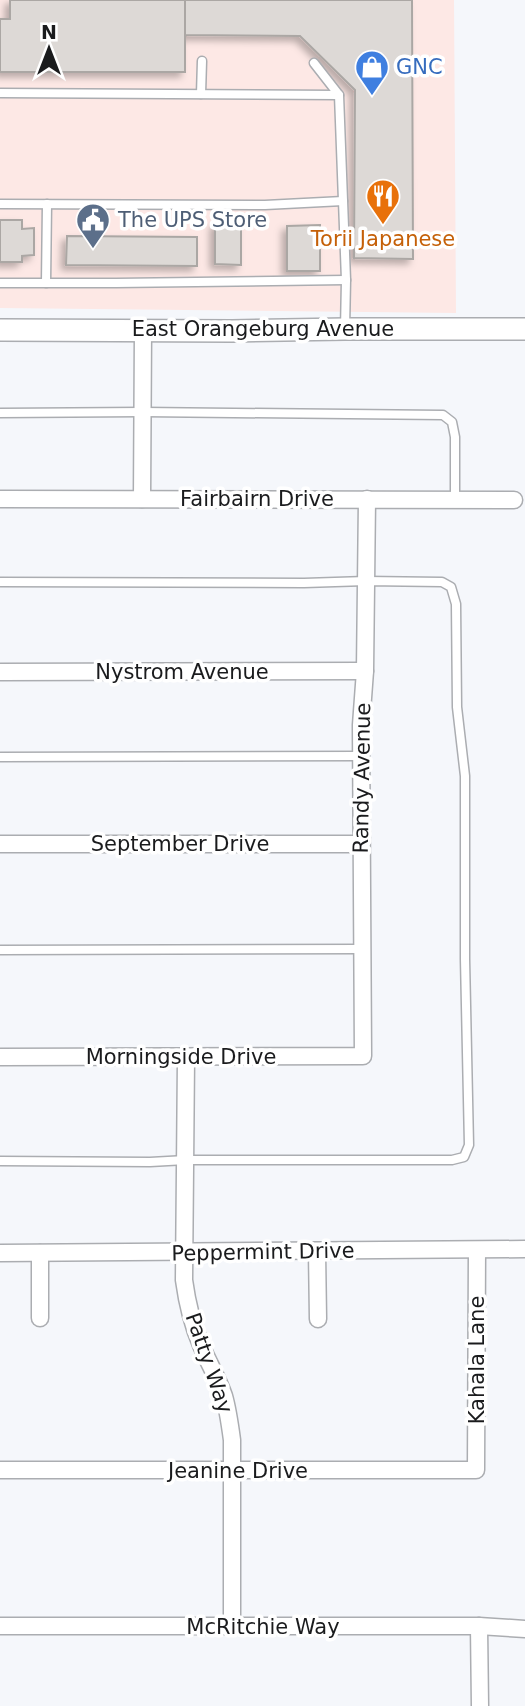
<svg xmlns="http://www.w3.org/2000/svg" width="525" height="1706" font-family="'DejaVu Sans',sans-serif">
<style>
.commercial{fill:#fde8e5}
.building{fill:#ddd9d6;stroke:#aba7a4;stroke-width:2;filter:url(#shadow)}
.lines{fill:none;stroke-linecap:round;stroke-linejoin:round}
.service-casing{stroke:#abadb1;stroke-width:11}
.minor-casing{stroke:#abadb1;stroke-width:19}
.tertiary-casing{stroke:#abadb1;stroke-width:24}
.service{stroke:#fff;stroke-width:8}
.minor{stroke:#fff;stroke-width:16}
.tertiary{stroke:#fff;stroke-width:21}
.labels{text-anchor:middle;stroke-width:7;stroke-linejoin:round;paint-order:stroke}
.shop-label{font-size:21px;fill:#366cbe;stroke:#fff;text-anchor:start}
.service-label{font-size:21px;fill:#4e5e75;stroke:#fff;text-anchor:start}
.food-label{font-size:21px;fill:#c56008;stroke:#fff}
.street-label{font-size:21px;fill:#1a1b1d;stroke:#fff}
</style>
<defs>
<filter id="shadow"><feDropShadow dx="-4.5" dy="4.5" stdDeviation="3.5" flood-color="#0004"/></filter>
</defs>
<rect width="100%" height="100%" fill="#f5f7fb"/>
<path class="commercial" d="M0,0H454L456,313L0,308Z"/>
<g class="building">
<path d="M10,0H185V72H0V19H10Z"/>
<path d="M185,0H412L413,259L354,258L355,90L300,36L185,35Z"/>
<path d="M0,220H22V229L34,228V255L22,256V262H0Z"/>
<path d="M215,223H241V265L215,264Z"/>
<path d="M320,225V271H287V226Z"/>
<path d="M67,236L197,237V266L66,265Z"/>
</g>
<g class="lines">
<g class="service-casing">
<g id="service">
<path d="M314,63L339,95L346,280L345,329"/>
<path d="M0,93L339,95"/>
<path d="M201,94L202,61"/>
<path d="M0,204L265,205L343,201"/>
<path d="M0,283H116L346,280"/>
<path d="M46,283L47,204"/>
<path d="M0,413L143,412L443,415L452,422L455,437V500"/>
<path d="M0,582L304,583L366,581L442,582L451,587L456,604L457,707L465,776V959L469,1145L464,1157L452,1160H186L150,1162L0,1161"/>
<path d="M0,757L361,756"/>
<path d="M0,950L362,949"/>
</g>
</g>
<g class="minor-casing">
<g id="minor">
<path d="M0,499L514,500"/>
<path d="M142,499L143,330"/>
<path d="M0,672L365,671"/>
<path d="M0,844H361"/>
<path d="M0,1057L363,1056L361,725L365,671L367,499"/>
<path d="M186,1058L184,1280C187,1302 192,1324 201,1345C208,1362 218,1378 224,1396C228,1410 230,1425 232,1440V1627"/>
<path d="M317,1251L318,1319"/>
<path d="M0,1253L525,1249"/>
<path d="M40,1318V1253"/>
<path d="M0,1470H476L477,1250"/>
<path d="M0,1626H479L525,1629"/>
<path d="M479,1626L480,1706"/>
</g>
</g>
<g class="tertiary-casing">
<path id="tertiary" d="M0,330L232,331L345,329H525"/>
</g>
<use href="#service" class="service"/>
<use href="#minor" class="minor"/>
<use href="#tertiary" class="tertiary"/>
</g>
<defs>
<g id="shop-pin" transform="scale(1.75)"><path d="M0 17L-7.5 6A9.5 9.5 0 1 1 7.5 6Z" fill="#3f7fe0" stroke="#fff"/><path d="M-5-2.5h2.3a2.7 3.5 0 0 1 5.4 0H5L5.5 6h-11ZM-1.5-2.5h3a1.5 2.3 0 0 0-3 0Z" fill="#fff"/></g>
<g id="restaurant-pin" transform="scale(1.75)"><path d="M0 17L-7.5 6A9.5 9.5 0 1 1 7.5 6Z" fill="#e8710a" stroke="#fff"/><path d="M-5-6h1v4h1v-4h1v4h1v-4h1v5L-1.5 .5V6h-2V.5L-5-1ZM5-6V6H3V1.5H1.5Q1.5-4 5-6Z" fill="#fff"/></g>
<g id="civic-pin" transform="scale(1.75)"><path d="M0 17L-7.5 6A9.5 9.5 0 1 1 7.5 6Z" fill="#5c6f8a" stroke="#fff"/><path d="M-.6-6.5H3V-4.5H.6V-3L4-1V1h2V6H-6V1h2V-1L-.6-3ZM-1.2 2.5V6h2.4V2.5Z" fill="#fff"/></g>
</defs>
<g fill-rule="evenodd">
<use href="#shop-pin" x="372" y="67"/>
<use href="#restaurant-pin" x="383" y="196"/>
<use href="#civic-pin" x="93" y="220"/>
</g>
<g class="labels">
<g class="shop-label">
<text x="396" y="74">GNC</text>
</g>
<g class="service-label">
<text x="118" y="227">The UPS Store</text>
</g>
<g class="food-label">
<text x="383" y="246">Torii Japanese</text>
</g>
<g class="street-label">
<text x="263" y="336">East Orangeburg Avenue</text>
<text x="257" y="506">Fairbairn Drive</text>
<text x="182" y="679">Nystrom Avenue</text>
<text transform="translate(362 778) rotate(-89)" y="7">Randy Avenue</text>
<text x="180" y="851">September Drive</text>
<text x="181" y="1064">Morningside Drive</text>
<text transform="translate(263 1252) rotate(-1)" y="7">Peppermint Drive</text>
<text transform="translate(477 1360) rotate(-90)" y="7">Kahala Lane</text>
<text transform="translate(209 1363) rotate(71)" y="7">Patty Way</text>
<text x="238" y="1478">Jeanine Drive</text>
<text x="263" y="1634">McRitchie Way</text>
</g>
</g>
<g transform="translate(49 49)" stroke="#ffffff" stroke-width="5" paint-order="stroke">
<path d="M0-5L12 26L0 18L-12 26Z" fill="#1a1b1d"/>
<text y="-10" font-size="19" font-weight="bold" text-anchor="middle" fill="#1a1b1d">N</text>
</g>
</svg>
